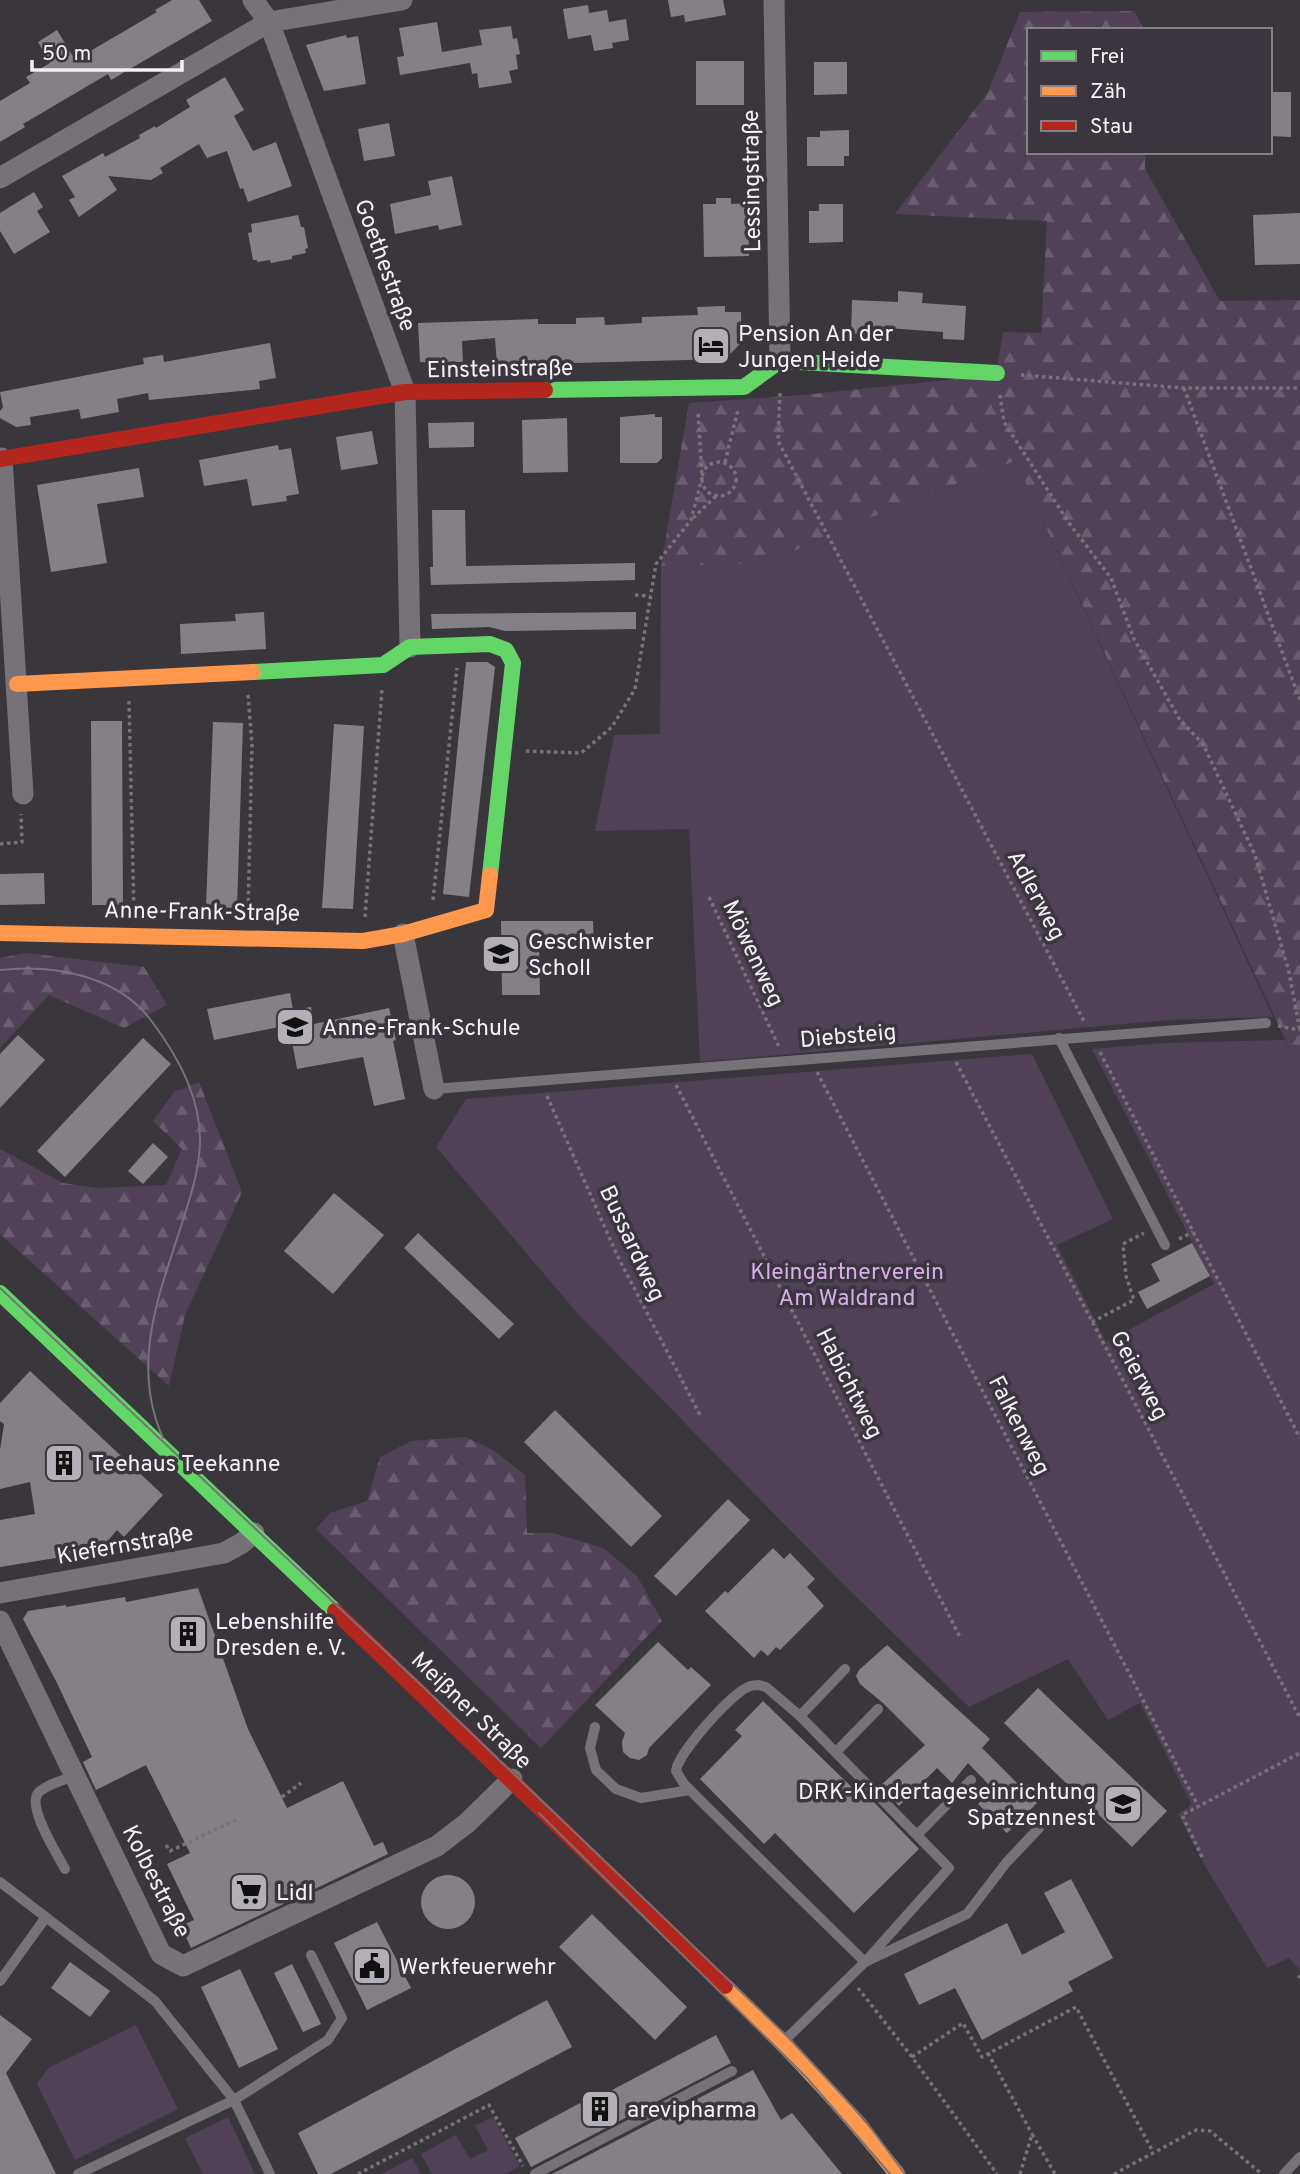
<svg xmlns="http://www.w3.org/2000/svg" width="1300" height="2174" font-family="Overpass,sans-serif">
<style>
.green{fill:#504157}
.forest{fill:url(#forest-firs)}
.building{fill:#848186}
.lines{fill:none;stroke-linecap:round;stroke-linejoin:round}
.path{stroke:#767277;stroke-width:3.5;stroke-dasharray:3.5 3.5;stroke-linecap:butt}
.lane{stroke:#767278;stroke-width:10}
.street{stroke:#767278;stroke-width:21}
.fast{stroke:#63d668;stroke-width:16}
.slow{stroke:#ff974d;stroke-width:16}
.jam{stroke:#b3261e;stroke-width:16}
.tram{stroke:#767378;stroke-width:2}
.labels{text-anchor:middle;stroke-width:7;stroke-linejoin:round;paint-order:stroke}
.street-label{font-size:23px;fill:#f5f0f7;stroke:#3b353e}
.poi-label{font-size:23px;fill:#f5f0f7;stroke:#3b353e;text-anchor:start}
.park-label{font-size:23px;fill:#d5ade8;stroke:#3b353e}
</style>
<defs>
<pattern id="forest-firs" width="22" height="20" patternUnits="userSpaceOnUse" patternTransform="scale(1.75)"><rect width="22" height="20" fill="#504157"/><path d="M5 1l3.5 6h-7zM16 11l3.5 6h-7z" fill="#6a5d70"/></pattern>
</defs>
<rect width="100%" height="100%" fill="#3a373c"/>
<g class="green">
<path d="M1015,461L1273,1017L1168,1020L700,1062L689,829L595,831L614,735L660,734L661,566L769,563L836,531Z"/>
<path d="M1285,1040L1300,1071V1970L1289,1958L1267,1968L1204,1864L1178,1814L1188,1808L1191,1803L1140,1703L1108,1720L1068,1659L969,1707L839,1580L580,1316L436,1147L466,1099L1032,1054L1113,1219L1057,1245L1106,1342L1214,1284L1092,1049L1164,1043Z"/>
<path d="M136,2025L178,2109L75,2160L37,2084L48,2068Z"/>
<path d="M228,2117L255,2174H203L185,2138Z"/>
<path d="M493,2117L520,2166L505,2174H432L421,2154L456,2135L470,2159L488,2150L475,2126Z"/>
<path d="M412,2158L421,2174H381Z"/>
</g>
<g class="forest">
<path d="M1134,11L1144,30H1029V152H1145V169L1220,301L1300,300V1071L1015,461L836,531L769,563L661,566L689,403L802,395L996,375L1003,332L1041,333L1047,221L895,214L988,92L1020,12Z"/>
<path d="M26,953L144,967L167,1005L124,1028L49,995L0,1048V958Z"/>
<path d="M199,1082L242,1192L185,1315L169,1386L0,1234V1149L63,1183L98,1188L166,1185L182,1149L153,1121L174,1092Z"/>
<path d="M465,1437L493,1450L525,1475L527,1533H553L603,1548L637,1576L662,1621L541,1748L316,1529L330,1513L367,1501L380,1457L411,1441Z"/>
</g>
<g class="building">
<path d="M172,0H199L212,21L111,80L108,74L23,124L25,127L0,142V101L30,83L26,77L50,63L38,42L57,30L75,60L157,12L155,10Z"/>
<path d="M668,0H723L726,15L685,22L684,15L671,17Z"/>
<path d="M588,5L589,13L607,10L609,22L626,19L629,40L612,43L613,48L594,51L591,35L568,39L563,9Z"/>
<path d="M437,22L442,52L482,45L479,30L511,26L513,39L517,38L520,54L516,55L518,69L509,71L512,83L479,88L477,73L472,74L470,63L400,75L397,57L404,56L399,28Z"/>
<path d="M346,35L347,38L358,36L366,84L324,91L306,45Z"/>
<rect x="696" y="61" width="48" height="44"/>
<path d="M814,62H847V94L814,95Z"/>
<path d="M225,77L244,110L234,116L253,151L276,142L292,186L248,202L243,188L240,189L227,151L207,158L199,144L160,168L163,173L151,180L108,176L117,190L79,217L69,200L75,197L62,176L103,153L105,157L140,138L139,135L155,126L156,128L190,107L186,100Z"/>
<path d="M1270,92H1291V137L1270,136Z"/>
<path d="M389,123L395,156L364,161L358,129Z"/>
<path d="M849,130V156H844V166H807V137H820V131Z"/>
<path d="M452,176L462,225L439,230L438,225L395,234L390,204L431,195L428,181Z"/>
<path d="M34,192L43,207L37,211L50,232L14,254L0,231V213Z"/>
<path d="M716,198H731V204L748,203L749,256L704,257L703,204H716Z"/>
<path d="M819,204H843V242L809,243V211H819Z"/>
<path d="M1300,213V264L1255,265L1253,215Z"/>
<path d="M298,215L301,227H304L308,248L305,249L306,253L292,256V259L271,263L270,260L257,262V260H253L248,233L252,232L251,224Z"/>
<path d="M898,291L923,293L922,303L966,306L964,340L943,339V332L874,327L873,335L851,334L852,300L898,302Z"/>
<path d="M725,306V312H741L742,342L725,359L497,365L495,338L462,341L463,362H449L444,367H437L433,363L420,362L418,323L538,319V324H576V318L604,317L605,325L642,323V317L698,315L697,307Z"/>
<path d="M270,343L276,378L259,381L260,389L149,400L148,393L117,399L119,412L81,419L79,409L30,417L31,425L16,427L0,418V411L3,407L0,392L144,364L143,358L163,355L164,362Z"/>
<path d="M655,414V417H662V458L657,463H620V417Z"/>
<path d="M567,418L568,472L523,473L522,420Z"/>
<path d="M474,422V447L429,448L428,423Z"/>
<path d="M372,431L378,464L341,470L336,437Z"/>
<path d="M278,445L279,450L291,448L299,494L286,496L287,501L252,506L247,479L204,486L199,460Z"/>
<path d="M139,468L144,497L97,504L107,563L51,572L37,485Z"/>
<path d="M432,510H465L466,566L635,563V580L431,585L430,567H433Z"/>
<path d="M264,612L266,649L181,654L180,624L236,621L235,614Z"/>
<path d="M636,612V629L505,631L489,627L432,629L431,614Z"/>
<path d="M466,662H487L495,667L469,897L443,894Z"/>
<path d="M91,721H122L123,905H92Z"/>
<path d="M213,722L243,723L237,908L206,907Z"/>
<path d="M334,724L364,726L353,909L322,908Z"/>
<path d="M44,873L45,904L0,905V874Z"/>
<path d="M501,921H593L594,949H539L540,995H502Z"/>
<path d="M290,993L293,1010L311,1007L314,1024L389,1008L396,1040L393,1041L405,1099L374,1106L363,1057L297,1069L289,1025L214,1040L207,1009Z"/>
<path d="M18,1035L45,1060L0,1108V1054Z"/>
<path d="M143,1038L171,1064L65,1177L37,1151Z"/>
<path d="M153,1143L168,1157L143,1184L128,1171Z"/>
<path d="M334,1193L384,1235L333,1294L284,1251Z"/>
<path d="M418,1233L514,1324L499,1339L404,1248Z"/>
<path d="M1192,1243L1210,1276L1147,1309L1138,1292L1160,1281L1151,1264Z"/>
<path d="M30,1371L163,1495L124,1537L117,1530L99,1551L0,1567V1520L35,1514L30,1482L0,1489V1450L4,1424L0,1421V1403Z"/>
<path d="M555,1410L662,1516L631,1547L524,1442Z"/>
<path d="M728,1499L750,1520L676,1596L654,1576Z"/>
<path d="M773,1548L784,1559L790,1553L815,1579L807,1587L824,1606L780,1650L776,1647L768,1656L761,1650L754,1658L705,1611L725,1591L728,1593Z"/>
<path d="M198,1588L248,1729L287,1808L343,1781L374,1846L383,1842L388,1854L191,1948L181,1926L194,1920L167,1864L190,1853L146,1765L96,1790L83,1762L92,1757L56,1681L23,1619L28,1611L66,1605V1607L125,1597L126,1602Z"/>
<path d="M658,1642L688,1670L691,1667L711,1685L649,1748L647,1755L639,1760L630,1758L623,1752L622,1742L625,1733L595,1705Z"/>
<path d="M887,1645L990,1739L982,1748L1037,1803L1007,1833L978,1804L993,1789L968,1763L952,1783L937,1768L899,1806L880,1786L925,1745L883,1703L860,1684L856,1676L859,1670Z"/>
<path d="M1038,1688L1167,1811L1132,1847L1004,1723Z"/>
<path d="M763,1701L865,1800L869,1797L919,1849L854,1913L775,1833L764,1844L700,1779L742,1736L735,1730Z"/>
<circle cx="448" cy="1902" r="27"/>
<path d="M1071,1879L1113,1958L1068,1982L1073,1991L982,2040L955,1988L919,2005L904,1974L1007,1923L1022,1955L1065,1932L1044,1893Z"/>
<path d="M592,1914L687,2007L655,2040L559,1947Z"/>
<path d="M377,1922L411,1988L367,2010L334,1943Z"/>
<path d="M70,1962L110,1991L90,2017L51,1988Z"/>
<path d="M292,1964L321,2024L303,2032L274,1973Z"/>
<path d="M240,1969L278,2049L239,2068L201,1987Z"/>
<path d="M547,2000L572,2047L331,2174H318L298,2133Z"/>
<path d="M0,2015L32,2039L6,2073L56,2174H0Z"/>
<path d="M716,2035L731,2063L531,2167L515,2138L580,2103L582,2106Z"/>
<path d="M753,2070L781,2120L792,2113L842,2174H552Z"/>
</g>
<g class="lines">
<g class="path">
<path d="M1021,375L1184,388H1300"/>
<path d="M1184,388L1300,700"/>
<path d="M780,393L778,441L1085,1023"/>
<path d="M1000,395L1004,422L1069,523L1111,578L1134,639L1180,720L1203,744L1255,855L1289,972L1300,1030"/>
<circle cx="719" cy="479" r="17"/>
<path d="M725,462L738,410"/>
<path d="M693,518L717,495"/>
<path d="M635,595L650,596"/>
<path d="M248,695L252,744L248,914"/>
<path d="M129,701L134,914"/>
<path d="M526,751L581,753L612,727L635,689L656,564L691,520L702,478L698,411"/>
<path d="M0,844L22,842L21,814"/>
<path d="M709,897L779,1047"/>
<path d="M433,900L457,668"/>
<path d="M365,917L382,688"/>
<path d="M1278,1026L1300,1030"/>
<path d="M1100,1052L1300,1438"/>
<path d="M956,1062L1300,1718"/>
<path d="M817,1072L1198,1806"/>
<path d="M676,1085L960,1637"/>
<path d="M547,1096L617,1255L700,1415"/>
<path d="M1179,1239L1193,1232"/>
<path d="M1092,1322L1134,1300L1126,1276L1123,1244L1144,1233"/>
<path d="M282,1797L301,1783"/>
<path d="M166,1845L170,1851L238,1819"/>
<path d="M1202,1857L1182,1815L1300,1753"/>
<path d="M1298,1976L1300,1977"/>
<path d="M858,1988L912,2057L997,2174"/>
<path d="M988,2053L1032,2134"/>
<path d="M912,2057L963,2023L982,2057L1076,2007L1153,2152"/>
<path d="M358,2174L489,2105L523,2166"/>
<path d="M1020,2174L1032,2134L1055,2174"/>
<path d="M1114,2174L1196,2130L1210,2131L1262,2174"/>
</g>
<g class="lane">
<path d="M1059,1038L1165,1245"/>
<path d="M434,1089L1266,1023"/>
<path d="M759,1685L766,1687L800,1716L949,1868L865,1962L704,1804L684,1784L676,1771C678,1753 731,1694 748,1687C752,1685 755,1685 759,1685Z"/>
<path d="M800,1716L845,1669"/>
<path d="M595,1727L590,1748L596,1770L616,1789L641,1798L690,1790"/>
<path d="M836,1752L878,1709"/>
<path d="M917,1835L971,1780"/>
<path d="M65,1869C58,1855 25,1805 39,1792C48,1784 63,1780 75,1776"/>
<path d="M0,1882L155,2001L234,2100L270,2174"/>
<path d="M0,1981L46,1917"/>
<path d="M785,2040L865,1962L967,1914L1006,1863L1039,1828"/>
<path d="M78,2174L234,2100L328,2040L342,2018L311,1955"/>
<path d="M535,2174L732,2071"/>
<path d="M1284,2174L1300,2157"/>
</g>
<g class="street">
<path d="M253,0L269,22L405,392L410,647"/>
<path d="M774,0L780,361"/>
<path d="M0,178L269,22L402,0"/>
<path d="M2,458L23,794"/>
<path d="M403,934L434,1089"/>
<path d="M0,1593L224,1553L242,1543L254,1533"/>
<path d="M0,1621L161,1954L183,1966L437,1846L467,1823L512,1779"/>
</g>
<g class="fast">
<path d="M545,390L744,387L780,361L997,373"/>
<path d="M253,672L383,665L410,647L490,644L506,650L513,663L490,875"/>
<path d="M0,1293L335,1611"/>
</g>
<g class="slow">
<path d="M17,684L253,672"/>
<path d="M0,933L363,941L403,934L486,910L490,875"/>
<path d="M725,1986C786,2045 844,2106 897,2174"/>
</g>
<g class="jam">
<path d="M0,459L405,392L545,390"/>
<path d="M335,1611L725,1986"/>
</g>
<g class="tram">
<path d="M0,970C52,964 116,975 150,1019C176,1053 200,1095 200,1139C200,1166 192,1192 184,1217C161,1290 129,1362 163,1438"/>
<path d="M0,1288L419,1683L788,2037L865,2120L905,2174"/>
<path d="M539,1813L807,2078L890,2174"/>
</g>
</g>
<defs>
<g id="hotel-square" transform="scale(2.0125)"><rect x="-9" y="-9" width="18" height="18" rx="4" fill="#b4afb6" stroke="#3b353e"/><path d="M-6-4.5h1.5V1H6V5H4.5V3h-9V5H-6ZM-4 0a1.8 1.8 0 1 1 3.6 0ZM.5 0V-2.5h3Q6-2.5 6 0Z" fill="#111"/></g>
<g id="school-square" transform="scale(2.0125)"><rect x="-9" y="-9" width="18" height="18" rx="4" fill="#b4afb6" stroke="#3b353e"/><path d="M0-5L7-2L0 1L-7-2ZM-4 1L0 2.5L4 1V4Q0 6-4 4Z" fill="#111"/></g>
<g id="building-square" transform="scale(2.0125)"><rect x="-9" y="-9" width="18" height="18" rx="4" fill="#b4afb6" stroke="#3b353e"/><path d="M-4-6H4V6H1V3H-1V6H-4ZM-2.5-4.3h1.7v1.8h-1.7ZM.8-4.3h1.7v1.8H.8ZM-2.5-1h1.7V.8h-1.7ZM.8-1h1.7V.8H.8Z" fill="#111"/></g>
<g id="supermarket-square" transform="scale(2.0125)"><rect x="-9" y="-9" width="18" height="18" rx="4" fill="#b4afb6" stroke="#3b353e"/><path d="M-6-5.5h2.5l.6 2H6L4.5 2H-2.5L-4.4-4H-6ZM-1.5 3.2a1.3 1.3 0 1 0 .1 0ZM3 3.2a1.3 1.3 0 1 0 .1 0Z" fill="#111"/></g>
<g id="civic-square" transform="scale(2.0125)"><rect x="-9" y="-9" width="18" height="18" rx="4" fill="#b4afb6" stroke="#3b353e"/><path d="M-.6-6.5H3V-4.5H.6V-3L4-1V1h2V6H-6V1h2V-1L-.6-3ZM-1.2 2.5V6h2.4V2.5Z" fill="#111"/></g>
</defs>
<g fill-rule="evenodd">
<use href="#hotel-square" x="711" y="346"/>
<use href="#school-square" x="501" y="954"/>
<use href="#school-square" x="295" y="1027"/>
<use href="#building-square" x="64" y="1463"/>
<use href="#building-square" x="188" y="1634"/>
<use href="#school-square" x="1123" y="1804"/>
<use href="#supermarket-square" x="249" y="1892"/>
<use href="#civic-square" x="372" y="1966"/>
<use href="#building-square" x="600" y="2109"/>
</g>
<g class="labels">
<g class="street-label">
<text transform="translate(751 181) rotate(-91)" y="8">Lessingstraße</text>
<text transform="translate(386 265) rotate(70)" y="8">Goethestraße</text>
<text transform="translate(500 368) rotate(-1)" y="8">Einsteinstraße</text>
<text transform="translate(1037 895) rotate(62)" y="8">Adlerweg</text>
<text transform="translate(202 911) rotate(1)" y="8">Anne-Frank-Straße</text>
<text transform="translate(754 953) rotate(65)" y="8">Möwenweg</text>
<text transform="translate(848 1035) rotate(-5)" y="8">Diebsteig</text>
<text transform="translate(633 1243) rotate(65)" y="8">Bussardweg</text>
<text transform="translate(1140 1375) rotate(62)" y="8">Geierweg</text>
<text transform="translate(850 1383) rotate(63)" y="8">Habichtweg</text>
<text transform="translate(1020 1425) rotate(63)" y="8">Falkenweg</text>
<text transform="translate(125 1544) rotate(-10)" y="8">Kiefernstraße</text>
<text transform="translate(472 1710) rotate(44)" y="8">Meißner Straße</text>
<text transform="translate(157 1881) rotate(63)" y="8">Kolbestraße</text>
</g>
<g class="poi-label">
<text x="738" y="341">Pension An der<tspan x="738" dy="26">Jungen Heide</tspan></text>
<text x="528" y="949">Geschwister<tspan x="528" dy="26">Scholl</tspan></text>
<text x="322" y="1035">Anne-Frank-Schule</text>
<text x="91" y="1471">Teehaus Teekanne</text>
<text x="215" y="1629">Lebenshilfe<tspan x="215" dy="26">Dresden e. V.</tspan></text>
<text x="1096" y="1799" text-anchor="end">DRK-Kindertageseinrichtung<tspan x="1096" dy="26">Spatzennest</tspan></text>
<text x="276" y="1900">Lidl</text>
<text x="399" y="1974">Werkfeuerwehr</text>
<text x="627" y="2117">arevipharma</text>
</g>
<g class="park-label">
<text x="847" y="1279">Kleingärtnerverein<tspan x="847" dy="26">Am Waldrand</tspan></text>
</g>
</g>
<rect x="1027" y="28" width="245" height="126" fill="#3b353e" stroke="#858088" stroke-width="2"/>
<rect x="1041" y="51" width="35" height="10" fill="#63d668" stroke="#858088" stroke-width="2"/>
<text x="1090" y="63" font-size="21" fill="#f5f0f7">Frei</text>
<rect x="1041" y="86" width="35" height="10" fill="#ff974d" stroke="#858088" stroke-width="2"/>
<text x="1090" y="98" font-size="21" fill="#f5f0f7">Zäh</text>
<rect x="1041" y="121" width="35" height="10" fill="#b3261e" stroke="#858088" stroke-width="2"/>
<text x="1090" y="133" font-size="21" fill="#f5f0f7">Stau</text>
<path d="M32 60v10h150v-10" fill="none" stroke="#f5f0f7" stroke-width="3.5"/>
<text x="42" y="60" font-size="21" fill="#f5f0f7" stroke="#3b353e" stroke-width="5" paint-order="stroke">50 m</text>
</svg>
